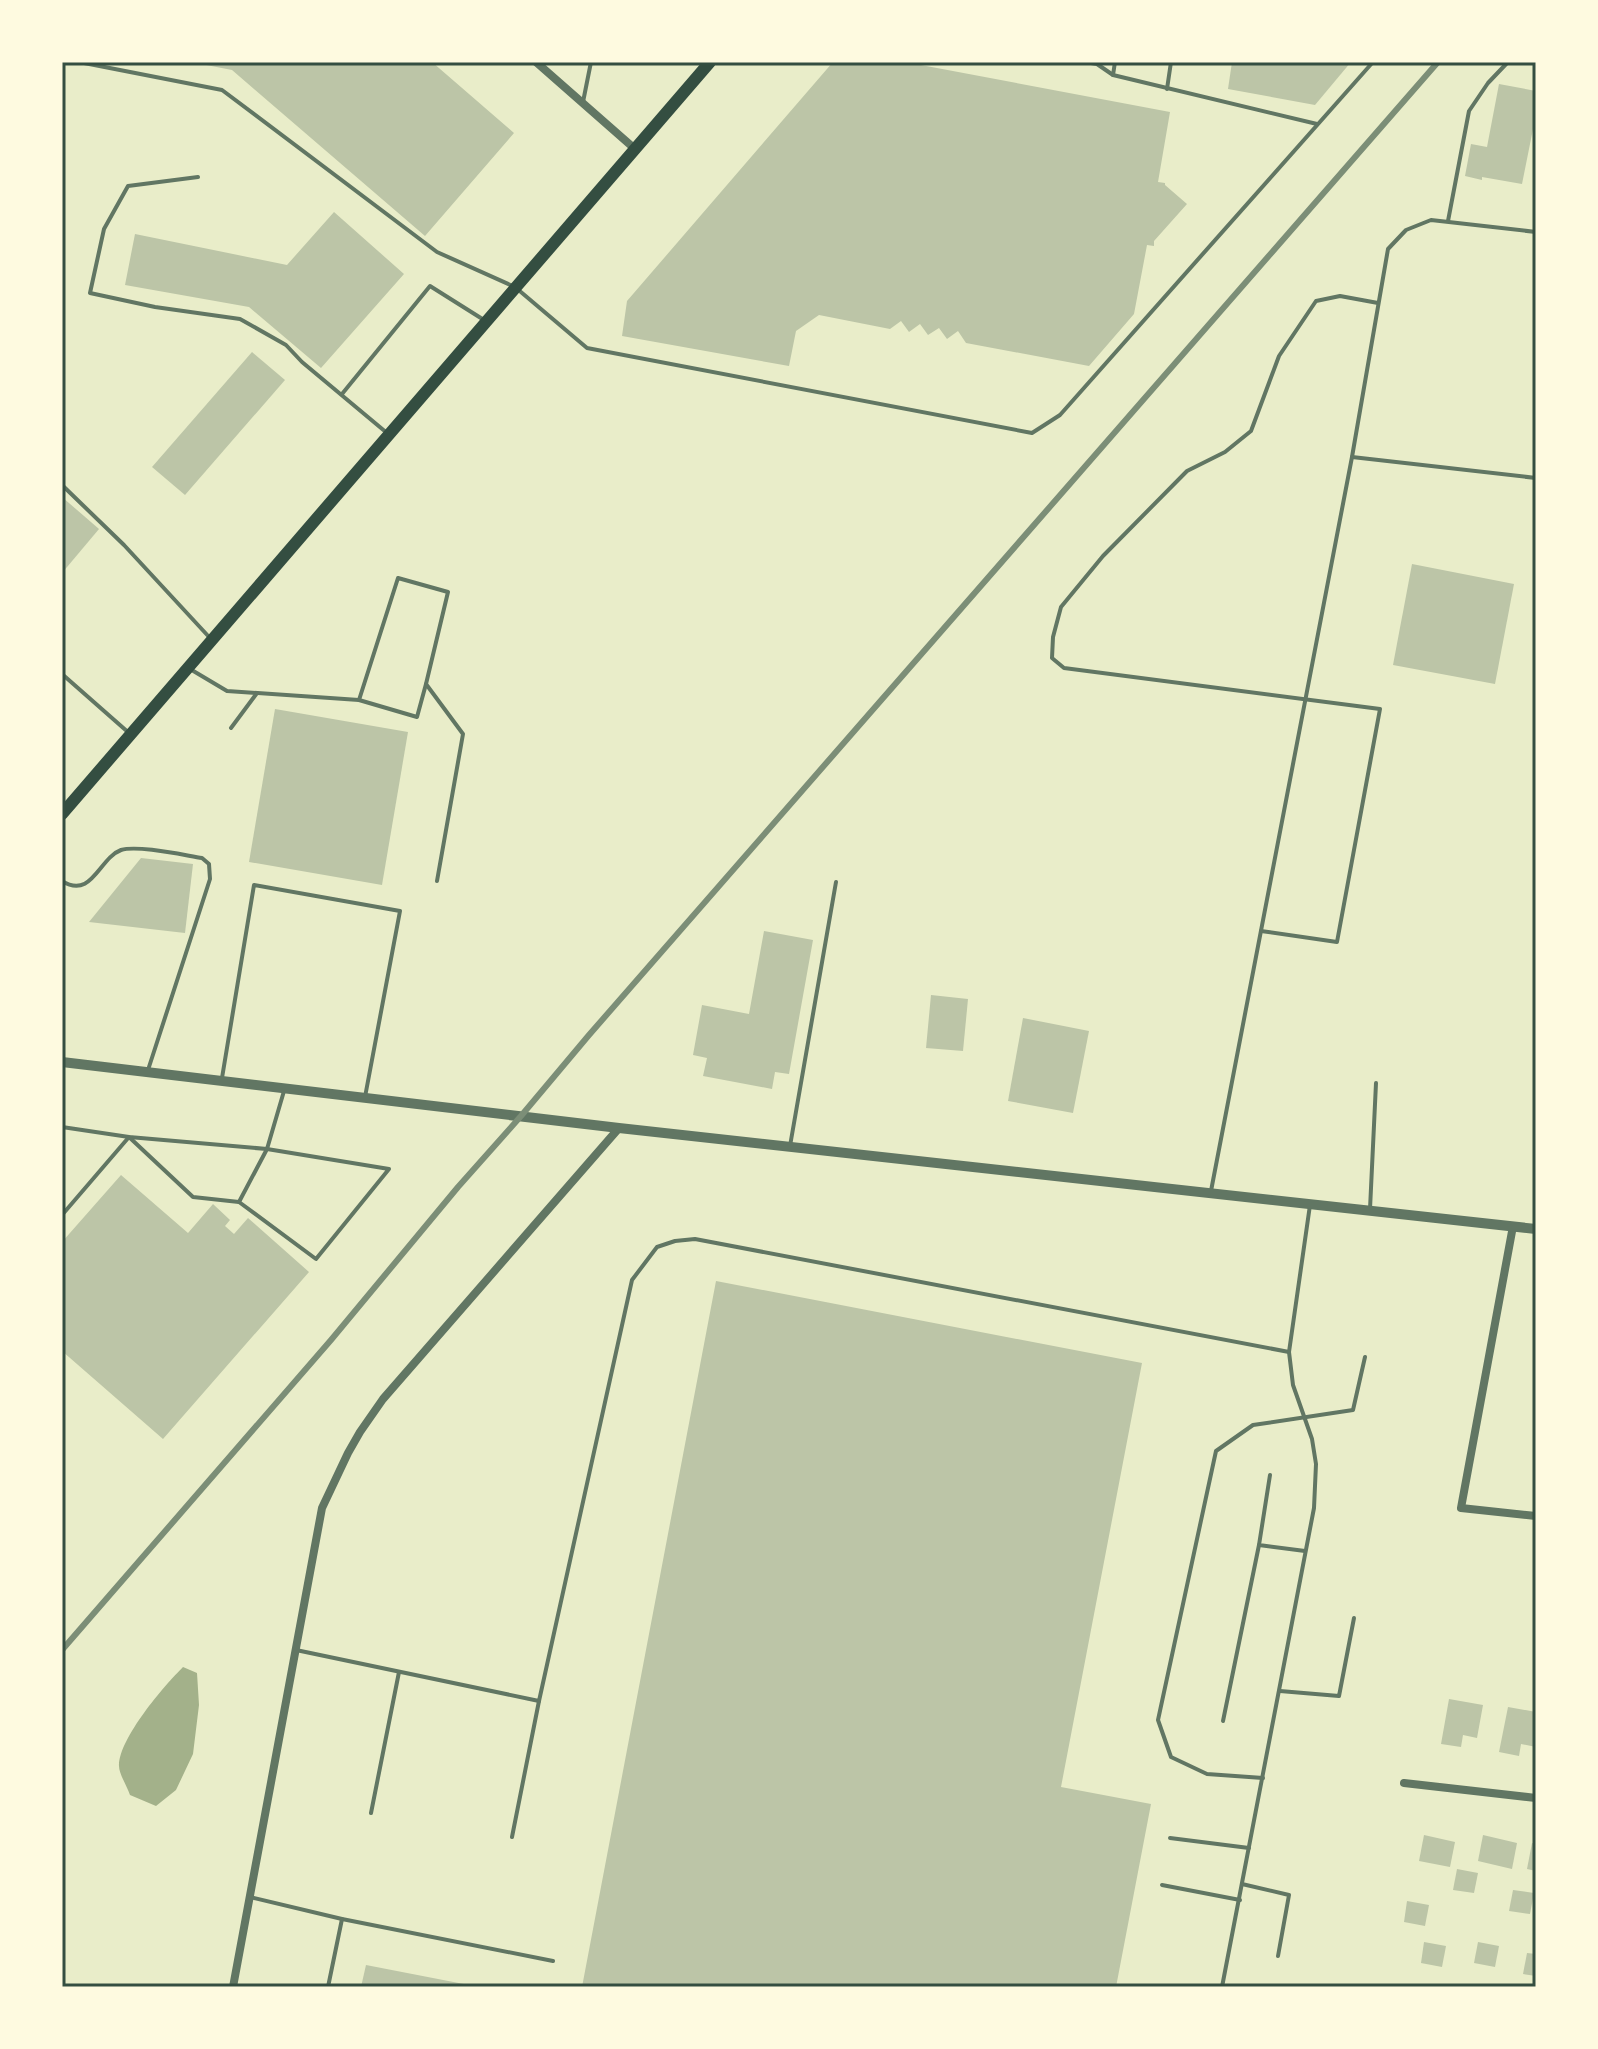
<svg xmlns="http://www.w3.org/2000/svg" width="1598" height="2049" font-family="'Archivo Narrow',sans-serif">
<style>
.water{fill:#a3b18a}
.building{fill:#bcc5a7}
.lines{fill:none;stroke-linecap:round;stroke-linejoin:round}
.service{stroke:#617663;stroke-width:4}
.minor{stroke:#617663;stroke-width:8}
.tertiary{stroke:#617663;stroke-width:10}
.primary{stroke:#344e41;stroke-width:12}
.rail{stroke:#7c8e77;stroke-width:6}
.neatline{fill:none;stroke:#344e41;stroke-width:3}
</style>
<rect width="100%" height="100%" fill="#e9edc9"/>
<path class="water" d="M183,1667L197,1673L199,1705L193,1754L176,1790L156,1806L130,1795C127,1786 119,1774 119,1766C119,1738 164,1686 183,1667Z"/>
<g class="building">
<path d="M196,62H432L514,133L425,236L232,70L196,63Z"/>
<path d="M833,62H905L1170,112L1158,182L1165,183V185L1187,204L1154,241V246L1147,245L1134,314L1089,366L966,343L958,331L947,339L939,328L928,335L920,324L909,332L901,321L890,329L819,315L796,331L789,366L622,336L627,301Z"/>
<path d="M1232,62H1351L1315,105L1228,89Z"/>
<path d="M1499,84L1536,91V114L1522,184L1482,177V180L1465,176L1471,144L1487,147Z"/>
<path d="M334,212L404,274L321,368L249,307L125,285L135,234L287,265Z"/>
<path d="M252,352L285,380L185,495L152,467Z"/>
<path d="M62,497L99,529L62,573Z"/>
<path d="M1412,564L1514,584L1495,684L1393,665Z"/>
<path d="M275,709L408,732L382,885L249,862Z"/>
<path d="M141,858L193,864L185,933L89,922Z"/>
<path d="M764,931L813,940L789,1074L775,1072L772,1089L703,1076L707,1058L693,1055L702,1005L749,1014Z"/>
<path d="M931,995L968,999L963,1051L926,1048Z"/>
<path d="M1023,1018L1089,1031L1073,1113L1008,1101Z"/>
<path d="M121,1175L188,1233L213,1204L230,1220L225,1226L234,1234L248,1218L309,1272L163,1439L62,1351V1242Z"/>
<path d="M716,1281L1142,1363L1061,1787L1151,1804L1116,1987H582Z"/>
<path d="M1449,1699L1483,1705L1477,1738L1463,1735L1461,1747L1441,1744Z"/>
<path d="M1508,1707L1536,1712V1747L1521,1744L1519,1756L1499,1752Z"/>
<path d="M1424,1835L1455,1842L1450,1867L1419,1861Z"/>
<path d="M1483,1835L1517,1843L1512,1869L1478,1861Z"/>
<path d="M1532,1843L1536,1844V1871L1527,1869Z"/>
<path d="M1457,1869L1478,1873L1474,1893L1453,1890Z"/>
<path d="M1513,1890L1534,1893L1530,1914L1509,1911Z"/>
<path d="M1407,1901L1429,1905L1425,1926L1404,1922Z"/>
<path d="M1424,1942L1446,1946L1442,1967L1421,1963Z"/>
<path d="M1478,1942L1499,1946L1495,1967L1474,1963Z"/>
<path d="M1527,1953L1536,1954V1976L1523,1974Z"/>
<path d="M366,1965L474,1986V1987H361Z"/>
</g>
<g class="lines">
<g class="service">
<path d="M79,62L222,90L437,252L515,287L587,348L1032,433L1060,415L1373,62"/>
<path d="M1085,62L1097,64L1113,75L1317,124"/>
<path d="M1113,75L1115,62"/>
<path d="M1167,89L1171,62"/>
<path d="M583,102L591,62"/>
<path d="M198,177L128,186L104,229L90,293L155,307L240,319L286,345L302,362L387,433"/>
<path d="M1448,221L1469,111L1488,83L1508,62"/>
<path d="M342,394L430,286L484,320"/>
<path d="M1352,457L1536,478"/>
<path d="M62,485L124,545L210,638"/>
<path d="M190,669L227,691L359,700L417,717L426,684"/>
<path d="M62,674L129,733"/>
<path d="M359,700L398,578L448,592L426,684L463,734L437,881"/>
<path d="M231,728L257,693"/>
<path d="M62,881C92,900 99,858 121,850C138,845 183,855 202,858L209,864L210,879L148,1070"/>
<path d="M1261,931L1337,942L1380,709L1064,668L1052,658L1053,637L1061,607L1103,556L1187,471L1225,452L1251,431L1279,356L1316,301L1340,296L1378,303"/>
<path d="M222,1078L254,885L400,911L365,1097"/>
<path d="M62,1127L129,1137L267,1149L284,1091"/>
<path d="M790,1146L836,882"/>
<path d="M267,1149L389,1169L316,1259L239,1202Z"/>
<path d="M1211,1191L1352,457L1388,249L1406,230L1431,220L1536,232"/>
<path d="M1370,1209L1376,1083"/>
<path d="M62,1215L129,1137L193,1197L239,1202"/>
<path d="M1270,1475L1259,1545L1305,1551"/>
<path d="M296,1650L539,1701L632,1280L657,1247L675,1241L695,1239L1289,1352"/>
<path d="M1280,1691L1339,1696L1354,1618"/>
<path d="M1223,1721L1259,1545"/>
<path d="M1263,1778L1207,1774L1171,1757L1158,1720L1216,1451L1253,1425L1353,1410L1365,1357"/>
<path d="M371,1813L399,1672"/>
<path d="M512,1837L539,1701"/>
<path d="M1170,1838L1249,1848"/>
<path d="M1242,1884L1289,1895L1278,1956"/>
<path d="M1162,1885L1240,1900"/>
<path d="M250,1897L342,1919L553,1961"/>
<path d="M328,1987L342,1919"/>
<path d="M1222,1987L1314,1508L1316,1464L1312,1439L1293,1385L1289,1352L1310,1205"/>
</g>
<g class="minor">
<path d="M536,62L635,149"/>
<path d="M1513,1226L1461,1508L1536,1516"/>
<path d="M1404,1783L1536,1798"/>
<path d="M233,1987L322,1508L348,1453L360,1432L383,1399L619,1128"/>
</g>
<path class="tertiary" d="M62,1062L619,1128L1536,1229"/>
<path class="primary" d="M62,814L710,62"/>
<path class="rail" d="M62,1650L331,1340L458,1187L521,1116L589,1035L1438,62"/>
</g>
<rect width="1598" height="2049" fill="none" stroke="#fefae0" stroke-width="128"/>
<rect x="64" y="64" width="1470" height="1921" class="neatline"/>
</svg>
